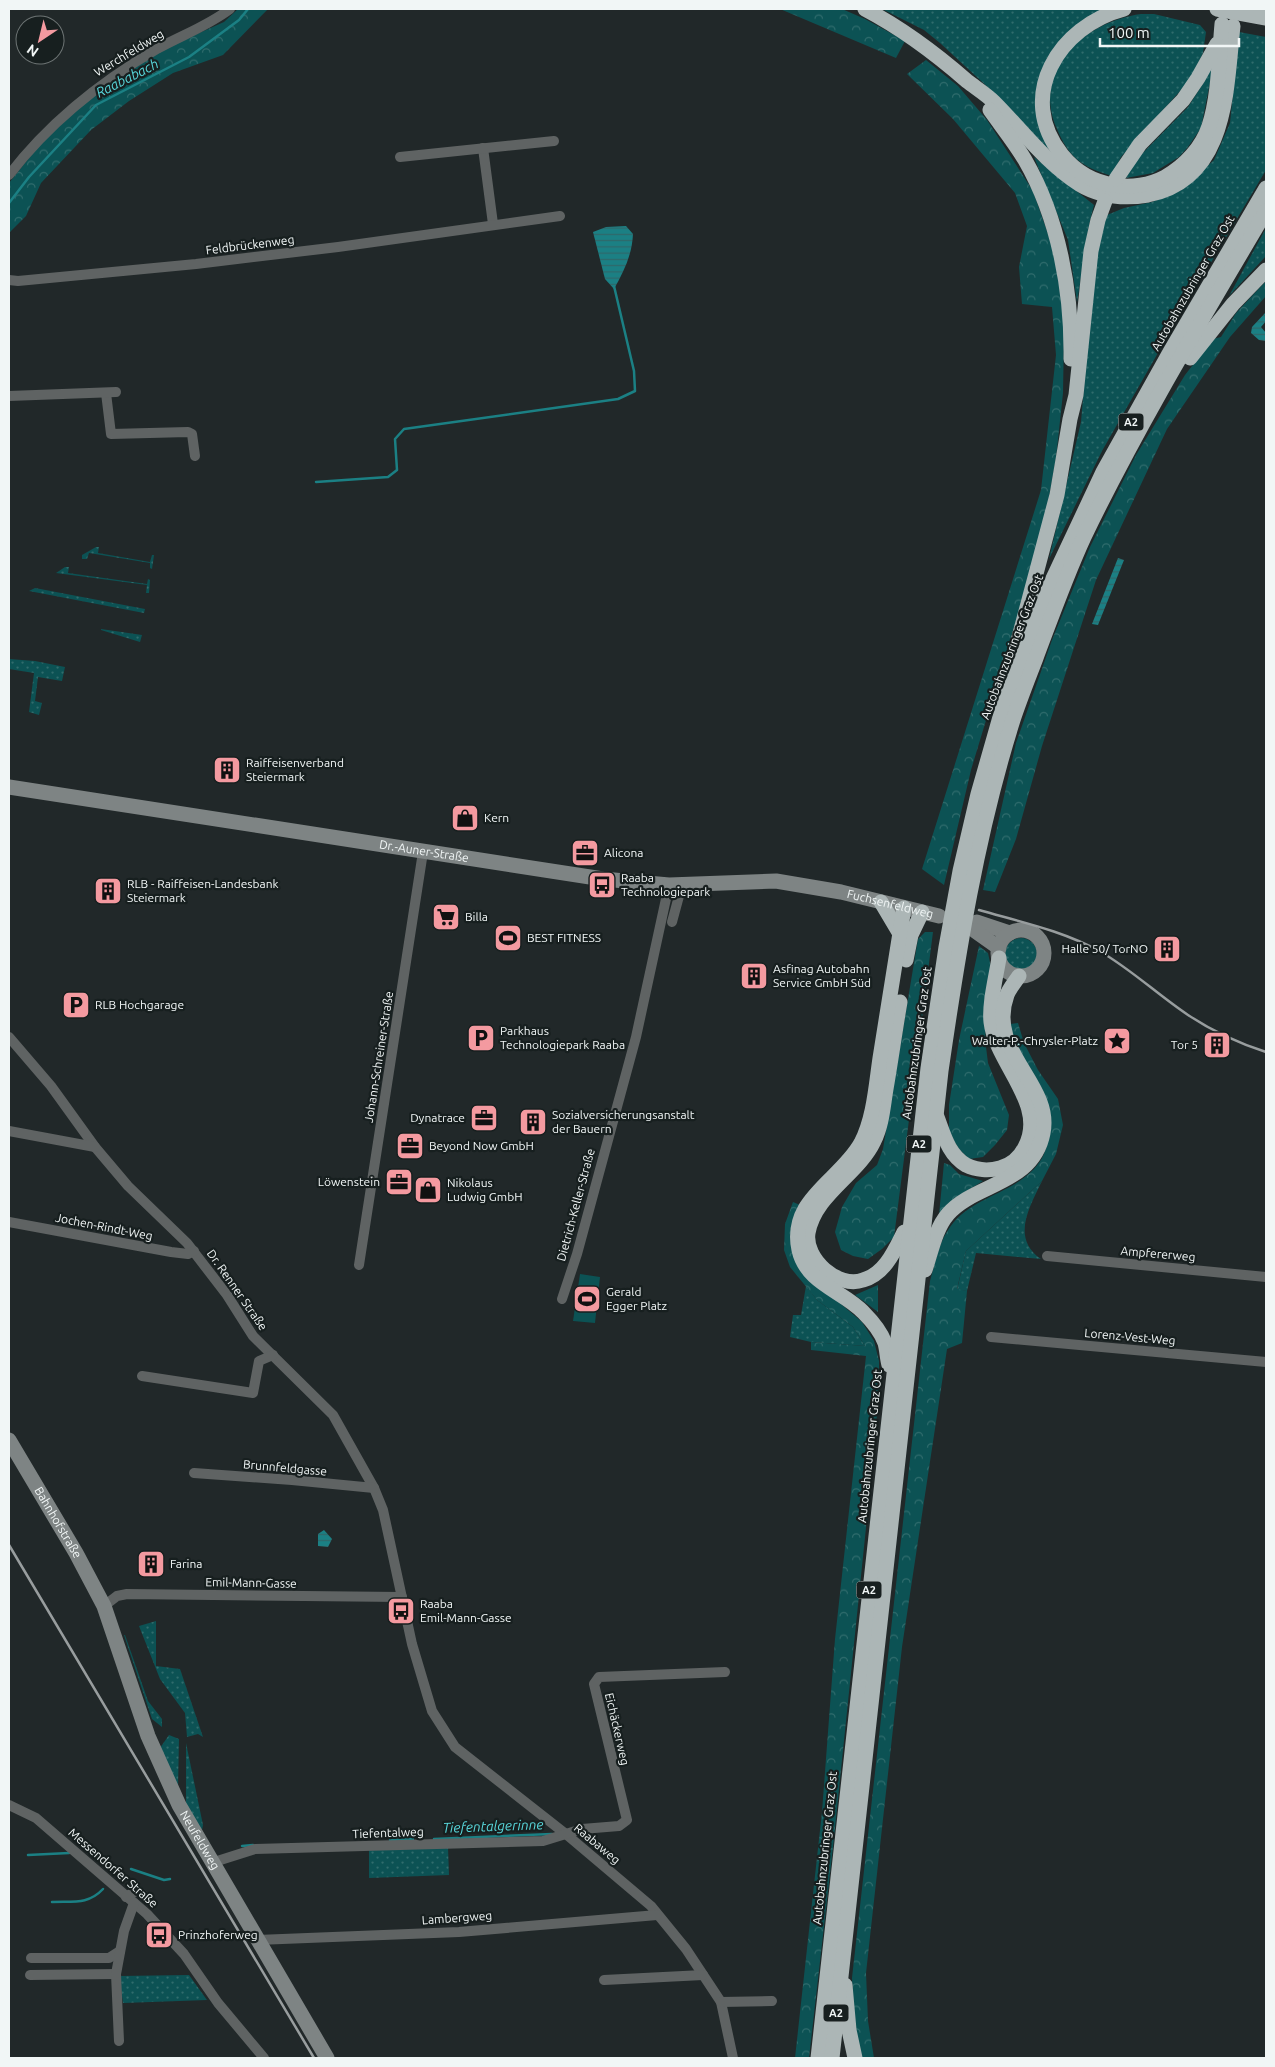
<svg xmlns="http://www.w3.org/2000/svg" width="1275" height="2067" font-family="Ubuntu,sans-serif">
<style>
.grass{fill:url(#grass-dots)}
.forest{fill:url(#forest-crowns)}
.garden{fill:#0c5254}
.water{fill:url(#water-rules)}
.lines{fill:none;stroke-linecap:round;stroke-linejoin:round}
.stream{stroke:#1b8084;stroke-width:2.5}
.street{stroke:#5f6363;stroke-width:10}
.secondary{stroke:#7e8484;stroke-width:15}
.highway{stroke:#acb6b6;stroke-width:15}
.rail{stroke:#989d9e;stroke-width:2.5}
.labels{text-anchor:middle;stroke-width:4.5;stroke-linejoin:round;paint-order:stroke}
.shield{fill:#171f1f;stroke:#b0b6b6;stroke-width:1}
.shield-label{font-size:11px;font-weight:bold;fill:#f1f6f6}
.street-label{font-size:12px;fill:#f1f6f6;stroke:#171f1f}
.poi-label{font-size:12px;fill:#f1f6f6;stroke:#171f1f;text-anchor:start}
.water-label{font-size:14px;font-style:italic;fill:#58d6da;stroke:#171f1f}
</style>
<defs>
<pattern id="grass-dots" width="8" height="8" patternUnits="userSpaceOnUse" patternTransform="scale(1.25)"><rect width="8" height="8" fill="#0c5254"/><path d="M2 2h.1M6 6h.1" fill="none" stroke="#306c6d" stroke-width="1.8" stroke-linecap="round"/></pattern>
<pattern id="forest-crowns" width="20" height="18" patternUnits="userSpaceOnUse" patternTransform="scale(1.25)"><rect width="20" height="18" fill="#0c5254"/><path d="M2 6a3 3 0 1 1 6 0M12 15a3 3 0 1 1 6 0" fill="none" stroke="#306c6d"/></pattern>
<pattern id="water-rules" width="6" height="5" patternUnits="userSpaceOnUse" patternTransform="scale(1.25)"><rect width="6" height="5" fill="#1b8084"/><path d="M0 2.5h6" fill="none" stroke="#2f686a"/></pattern>
</defs>
<rect width="100%" height="100%" fill="#212829"/>
<g class="grass">
<path d="M882,9H1103L1047,61L1053,154L993,92L940,43L924,30Z"/>
<path d="M1141,14H1154L1200,25L1206,32L1203,53L1190,80L1121,157L1112,176C1082,167 1069,158 1057,129C1031,69 1084,22 1141,14Z"/>
<path d="M1239,32L1266,37V170L1175,323L1102,451L1049,559L1081,422L1090,313L1100,234L1107,215L1124,208L1152,202L1181,190L1214,160L1230,123Z"/>
<path d="M1214,62L1201,128L1188,147L1179,157L1153,173L1126,178L1135,161L1188,107L1204,82Z"/>
<path d="M1034,157L1094,205C1085,237 1083,269 1077,302L1068,240Z"/>
<path d="M1266,228V256L1229,296Z"/>
<path d="M96,547H99L98,553L150,562L152,555H154L152,569L150,568V563L89,553L87,559H82V555Z"/>
<path d="M65,567H69L68,573L147,584L148,579L150,580L149,593H146L147,585L56,573Z"/>
<path d="M35,588L145,609L144,613L29,591Z"/>
<path d="M101,629L142,635L140,642L101,630Z"/>
<path d="M9,659L35,661L65,667L62,681L38,677L35,701L42,703L39,715L29,712L34,673L9,669Z"/>
<circle cx="1021" cy="954" r="16"/>
<path d="M1042,1181C1029,1208 1011,1238 1041,1259L976,1253L967,1291L957,1290L966,1251Z"/>
<path d="M806,1286L817,1300L853,1327L865,1346L811,1342L790,1337L793,1315H801Z"/>
<path d="M156,1621V1666L180,1669L203,1737L198,1734L187,1737L185,1713L160,1679L139,1626Z"/>
<path d="M124,1635H125L148,1701L162,1719V1727L152,1719Z"/>
<path d="M169,1735L179,1739L178,1789L160,1748Z"/>
<path d="M186,1743L203,1825L202,1830L186,1809Z"/>
<path d="M448,1847L449,1875L369,1878V1849Z"/>
<path d="M189,1975L207,2000L123,2003L119,1976Z"/>
</g>
<g class="forest">
<path d="M238,9H268L223,55L173,73L129,101L91,130L41,183L26,216L9,233V183L41,143L99,90L163,49L224,22Z"/>
<path d="M780,9H842L865,19L905,41L896,58Z"/>
<path d="M926,60L958,86L987,120L1033,191L1054,251L1062,296L1064,333L1063,393L1056,458L1045,520L1022,601L971,770L944,885L922,869L1041,490L1056,355L1052,307L1022,304L1019,267L1027,226L1015,193L953,119L907,74Z"/>
<path d="M1266,281V296L1230,337L1167,429L1096,580L1042,746L1016,839L995,892L983,890L1016,743L1052,640L1090,547L1136,455L1185,375L1213,339L1221,337L1236,313Z"/>
<path d="M925,932H933L894,1237L882,1249L868,1259L853,1256L841,1250L835,1232L842,1207L856,1183L877,1165L883,1149L918,939Z"/>
<path d="M979,946L988,953L991,967L985,1039L988,1063L1009,1115L1007,1130L995,1145L983,1157L969,1159L959,1149L949,1133V1105L959,1040Z"/>
<path d="M1018,1023L1024,1043L1038,1070L1058,1099L1063,1125L1056,1154L1042,1181L966,1251L957,1289L967,1291L962,1343L947,1349L902,1647L866,1973L868,2021L874,2058H862L854,2024L852,1978L930,1281C935,1263 939,1242 950,1227C973,1194 1022,1193 1042,1158C1046,1151 1048,1141 1050,1132L1014,1046L1010,1024Z"/>
<path d="M944,1163L950,1165L959,1174L983,1181L955,1198L939,1215Z"/>
<path d="M793,1202L800,1205L794,1220L841,1304L862,1322L874,1341L879,1361V1390L874,1450L833,1847L809,2058H795L822,1812L835,1639L866,1356L811,1350V1342L865,1346L853,1327L817,1300L790,1267L784,1250L785,1224Z"/>
<path d="M878,1285V1312L855,1295Z"/>
</g>
<path class="garden" d="M580,1274L600,1277L595,1323L573,1321Z"/>
<g class="water">
<path d="M626,226L633,234C632,255 624,271 614,289L605,279L593,232L606,227Z"/>
<path d="M1266,312V321L1261,327L1266,333L1265,341L1259,340L1251,333L1252,327Z"/>
<path d="M1118,558L1124,560L1098,625L1092,624Z"/>
<path d="M324,1530L332,1539L328,1547L318,1546V1534Z"/>
</g>
<g class="lines">
<g class="stream">
<path d="M9,203L29,177L96,105L189,57L239,20L248,9"/>
<path d="M316,482L388,477L397,470L395,439L404,429L618,399L635,391L634,371L614,286"/>
<path d="M434,1839L552,1834"/>
<path d="M390,1840L413,1839"/>
<path d="M242,1846L253,1845"/>
<path d="M28,1855L69,1853"/>
<path d="M131,1869L164,1880L170,1879"/>
<path d="M52,1902C73,1901 88,1905 103,1889"/>
</g>
<g class="street">
<path d="M483,148L493,224"/>
<path d="M400,157L554,141"/>
<path d="M9,175C49,123 100,82 157,49C182,35 206,27 230,9"/>
<path d="M9,280L18,281L196,264L338,247L560,216"/>
<path d="M106,393L111,434L188,432L192,434L195,456"/>
<path d="M9,396L116,392"/>
<path d="M672,922L682,885"/>
<path d="M9,1037L51,1086L95,1147L128,1186L187,1243L227,1295L253,1336L333,1415L374,1488L383,1510L412,1644L432,1711L455,1747L567,1835L651,1906L686,1949L721,2002L733,2058"/>
<path d="M9,1131L95,1147"/>
<path d="M9,1222L171,1252L188,1254L194,1251"/>
<path d="M1047,1256L1266,1277"/>
<path d="M359,1265L423,852"/>
<path d="M562,1299L577,1254L636,1037L669,885"/>
<path d="M991,1337L1266,1362"/>
<path d="M142,1376L253,1393L259,1361L273,1355"/>
<path d="M194,1473L292,1480L374,1488"/>
<path d="M104,1606L117,1596L127,1594L402,1597"/>
<path d="M9,1805L36,1818L147,1914L184,1954L218,2003L264,2058"/>
<path d="M211,1863L255,1849L543,1841L582,1829L619,1826L627,1820L594,1684L599,1677L725,1672"/>
<path d="M126,1897L137,1890L144,1896"/>
<path d="M257,1940L459,1932L657,1915"/>
<path d="M31,1958H109L120,1951"/>
<path d="M30,1975L116,1974"/>
<path d="M604,1980L703,1975"/>
<path d="M721,2002L772,2001"/>
<path d="M119,2041L116,1974L124,1931L134,1903"/>
</g>
<g class="secondary">
<path id="s1" d="M9,787L603,879L669,885L776,881L841,892L939,916"/>
<path d="M977,922L1010,933"/>
<circle cx="1021" cy="953" r="23"/>
<path d="M975,931L999,948"/>
<path id="s2" d="M9,1440L76,1553L104,1606L148,1736L179,1805L327,2058"/>
</g>
<g class="highway">
<path d="M865,9C903,29 935,53 967,81C976,88 986,94 994,102C1021,129 1046,163 1079,184C1099,196 1124,199 1148,195C1228,179 1226,90 1233,26"/>
<path d="M1124,9C1059,26 1015,96 1062,155C1075,171 1093,182 1114,185C1131,188 1150,185 1165,177C1185,166 1202,147 1209,126C1219,96 1219,56 1222,24"/>
<path d="M1217,9L1266,18"/>
<path d="M990,110C1002,127 1015,143 1025,160C1059,219 1072,292 1071,359"/>
<path d="M1116,179L1140,144L1183,100L1198,78L1217,44"/>
<path d="M1190,358L1233,304L1266,270"/>
<path d="M1018,641L1057,495L1070,419L1076,395L1091,251L1098,220L1105,201"/>
<path d="M881,902L900,934"/>
<path d="M906,960L911,935L922,912"/>
<path d="M900,1002C895,1031 891,1060 886,1089C883,1107 882,1125 874,1141C858,1175 815,1194 808,1233C804,1259 838,1289 863,1280C885,1274 895,1250 904,1232"/>
<path d="M937,1117C944,1135 948,1154 966,1165C976,1170 989,1171 1000,1168C1011,1165 1020,1157 1025,1147C1048,1105 996,1064 991,1022C989,1004 996,977 999,958"/>
<path d="M925,1270C931,1253 935,1229 948,1214C975,1183 1033,1185 1043,1133C1053,1083 986,1052 1007,995C1009,989 1015,982 1019,976"/>
<path d="M889,1365C887,1358 887,1350 885,1343C881,1332 871,1320 863,1312C843,1291 806,1283 799,1250C788,1199 840,1181 861,1143C874,1118 876,1085 880,1058C888,1008 896,958 904,908"/>
<path d="M845,1985L849,2030L855,2058"/>
<path d="M818,2058L928,1068L946,947L960,871L978,794L1004,703L1050,585L1103,472L1170,352L1266,188"/>
<path d="M832,2058L941,1071C958,953 977,834 1013,720C1020,699 1028,679 1036,658C1051,618 1066,576 1084,537C1138,425 1203,318 1266,211"/>
</g>
<g class="rail">
<path d="M979,910C1021,922 1064,931 1101,952C1132,970 1158,995 1188,1015C1212,1031 1238,1043 1266,1052"/>
<path d="M9,1545L314,2058"/>
</g>
</g>
<defs>
<g id="building-square" transform="scale(1.4375)"><rect x="-9" y="-9" width="18" height="18" rx="4" fill="#f49aa0" stroke="#171f1f"/><path d="M-4-6H4V6H1V3H-1V6H-4ZM-2.5-4.3h1.7v1.8h-1.7ZM.8-4.3h1.7v1.8H.8ZM-2.5-1h1.7V.8h-1.7ZM.8-1h1.7V.8H.8Z" fill="#111"/></g>
<g id="shop-square" transform="scale(1.4375)"><rect x="-9" y="-9" width="18" height="18" rx="4" fill="#f49aa0" stroke="#171f1f"/><path d="M-5-2.5h2.3a2.7 3.5 0 0 1 5.4 0H5L5.5 6h-11ZM-1.5-2.5h3a1.5 2.3 0 0 0-3 0Z" fill="#111"/></g>
<g id="office-square" transform="scale(1.4375)"><rect x="-9" y="-9" width="18" height="18" rx="4" fill="#f49aa0" stroke="#171f1f"/><path d="M-6-3h4V-5.5h4V-3h4V5H-6ZM-1-4.5V-3h2v-1.5ZM-6 0V1H6V0Z" fill="#111"/></g>
<g id="bus-square" transform="scale(1.4375)"><rect x="-9" y="-9" width="18" height="18" rx="4" fill="#f49aa0" stroke="#171f1f"/><path d="M-5-6H5V4H4V6H2V4H-2V6H-4V4H-5ZM-3.5-4V0h7V-4ZM-3.5 1.2v1.5H-2V1.2ZM2 1.2v1.5H3.5V1.2Z" fill="#111"/></g>
<g id="supermarket-square" transform="scale(1.4375)"><rect x="-9" y="-9" width="18" height="18" rx="4" fill="#f49aa0" stroke="#171f1f"/><path d="M-6-5.5h2.5l.6 2H6L4.5 2H-2.5L-4.4-4H-6ZM-1.5 3.2a1.3 1.3 0 1 0 .1 0ZM3 3.2a1.3 1.3 0 1 0 .1 0Z" fill="#111"/></g>
<g id="stadium-square" transform="scale(1.4375)"><rect x="-9" y="-9" width="18" height="18" rx="4" fill="#f49aa0" stroke="#171f1f"/><path d="M0-5a6.5 5 0 1 0 0 10a6.5 5 0 1 0 0-10ZM-3.5-1.8h7v3.6h-7Z" fill="#111"/></g>
<g id="parking-square" transform="scale(1.4375)"><rect x="-9" y="-9" width="18" height="18" rx="4" fill="#f49aa0" stroke="#171f1f"/><path d="M-3.5-5.5H1a3.5 3.5 0 0 1 0 7H-1V5.5H-3.5ZM-1-3.4V-.6H.8a1.4 1.4 0 0 0 0-2.8Z" fill="#111"/></g>
<g id="sight-square" transform="scale(1.4375)"><rect x="-9" y="-9" width="18" height="18" rx="4" fill="#f49aa0" stroke="#171f1f"/><path d="M0-6L1.8-2.2L6-1.7L2.9 1.2L3.7 5.4L0 3.3L-3.7 5.4L-2.9 1.2L-6-1.7L-1.8-2.2Z" fill="#111"/></g>
</defs>
<g fill-rule="evenodd">
<use href="#building-square" x="227" y="770"/>
<use href="#shop-square" x="465" y="818"/>
<use href="#office-square" x="585" y="853"/>
<use href="#bus-square" x="602" y="885"/>
<use href="#building-square" x="108" y="891"/>
<use href="#supermarket-square" x="446" y="917"/>
<use href="#stadium-square" x="508" y="938"/>
<use href="#building-square" x="1167" y="949"/>
<use href="#building-square" x="754" y="976"/>
<use href="#parking-square" x="76" y="1005"/>
<use href="#parking-square" x="481" y="1038"/>
<use href="#sight-square" x="1117" y="1041"/>
<use href="#building-square" x="1217" y="1045"/>
<use href="#office-square" x="484" y="1118"/>
<use href="#building-square" x="533" y="1122"/>
<use href="#office-square" x="410" y="1146"/>
<use href="#office-square" x="399" y="1182"/>
<use href="#shop-square" x="428" y="1190"/>
<use href="#stadium-square" x="587" y="1299"/>
<use href="#building-square" x="151" y="1564"/>
<use href="#bus-square" x="401" y="1611"/>
<use href="#bus-square" x="159" y="1935"/>
</g>
<g class="labels">
<g class="shield">
<rect x="1118.5" y="413.5" width="25" height="17" rx="4"/>
<rect x="906.5" y="1135.5" width="25" height="17" rx="4"/>
<rect x="856.5" y="1581.5" width="25" height="17" rx="4"/>
<rect x="823.5" y="2004.5" width="25" height="17" rx="4"/>
</g>
<g class="shield-label">
<text x="1131" y="426">A2</text>
<text x="919" y="1148">A2</text>
<text x="869" y="1594">A2</text>
<text x="836" y="2017">A2</text>
</g>
<g class="street-label">
<text transform="translate(129 53) rotate(-31)" y="4">Werchfeldweg</text>
<text transform="translate(250 245) rotate(-7)" y="4">Feldbrückenweg</text>
<text transform="translate(1193 283) rotate(-60)" y="4">Autobahnzubringer Graz Ost</text>
<text transform="translate(1012 647) rotate(-69)" y="4">Autobahnzubringer Graz Ost</text>
<text dy="4" stroke="none"><textPath href="#s1" startOffset="420">Dr.-Auner-Straße</textPath></text>
<text dy="4" stroke="none"><textPath href="#s1" startOffset="891">Fuchsenfeldweg</textPath></text>
<text transform="translate(917 1043) rotate(-82)" y="4">Autobahnzubringer Graz Ost</text>
<text transform="translate(379 1057) rotate(-81)" y="4">Johann-Schreiner-Straße</text>
<text transform="translate(576 1205) rotate(-75)" y="4">Dietrich-Keller-Straße</text>
<text transform="translate(104 1227) rotate(11)" y="4">Jochen-Rindt-Weg</text>
<text transform="translate(1158 1254) rotate(5)" y="4">Ampfererweg</text>
<text transform="translate(237 1290) rotate(55)" y="4">Dr. Renner Straße</text>
<text transform="translate(1130 1337) rotate(5)" y="4">Lorenz-Vest-Weg</text>
<text transform="translate(870 1446) rotate(-84)" y="4">Autobahnzubringer Graz Ost</text>
<text transform="translate(285 1468) rotate(5)" y="4">Brunnfeldgasse</text>
<text dy="4" stroke="none"><textPath href="#s2" startOffset="96">Bahnhofstraße</textPath></text>
<text transform="translate(251 1583) rotate(1)" y="4">Emil-Mann-Gasse</text>
<text transform="translate(617 1729) rotate(77)" y="4">Eichäckerweg</text>
<text transform="translate(388 1833) rotate(-2)" y="4">Tiefentalweg</text>
<text dy="4" stroke="none"><textPath href="#s2" startOffset="445">Neufeldweg</textPath></text>
<text transform="translate(597 1844) rotate(40)" y="4">Raabaweg</text>
<text transform="translate(825 1848) rotate(-84)" y="4">Autobahnzubringer Graz Ost</text>
<text transform="translate(113 1868) rotate(41)" y="4">Messendorfer Straße</text>
<text transform="translate(457 1918) rotate(-4)" y="4">Lambergweg</text>
</g>
<g class="poi-label">
<text x="246" y="767">Raiffeisenverband<tspan x="246" dy="14">Steiermark</tspan></text>
<text x="484" y="822">Kern</text>
<text x="604" y="857">Alicona</text>
<text x="621" y="882">Raaba<tspan x="621" dy="14">Technologiepark</tspan></text>
<text x="127" y="888">RLB - Raiffeisen-Landesbank<tspan x="127" dy="14">Steiermark</tspan></text>
<text x="465" y="921">Billa</text>
<text x="527" y="942">BEST FITNESS</text>
<text x="1148" y="953" text-anchor="end">Halle 50/ TorNO</text>
<text x="773" y="973">Asfinag Autobahn<tspan x="773" dy="14">Service GmbH Süd</tspan></text>
<text x="95" y="1009">RLB Hochgarage</text>
<text x="500" y="1035">Parkhaus<tspan x="500" dy="14">Technologiepark Raaba</tspan></text>
<text x="1098" y="1045" text-anchor="end">Walter-P.-Chrysler-Platz</text>
<text x="1198" y="1049" text-anchor="end">Tor 5</text>
<text x="552" y="1119">Sozialversicherungsanstalt<tspan x="552" dy="14">der Bauern</tspan></text>
<text x="465" y="1122" text-anchor="end">Dynatrace</text>
<text x="429" y="1150">Beyond Now GmbH</text>
<text x="380" y="1186" text-anchor="end">Löwenstein</text>
<text x="447" y="1187">Nikolaus<tspan x="447" dy="14">Ludwig GmbH</tspan></text>
<text x="606" y="1296">Gerald<tspan x="606" dy="14">Egger Platz</tspan></text>
<text x="170" y="1568">Farina</text>
<text x="420" y="1608">Raaba<tspan x="420" dy="14">Emil-Mann-Gasse</tspan></text>
<text x="178" y="1939">Prinzhoferweg</text>
</g>
<g class="water-label">
<text transform="translate(127 78) rotate(-27)" y="5">Raababach</text>
<text transform="translate(493 1826) rotate(-2)" y="5">Tiefentalgerinne</text>
</g>
</g>
<rect width="1275" height="2067" fill="none" stroke="#f1f6f6" stroke-width="20"/>
<g transform="translate(40 40) rotate(215)"><circle r="24" fill="#171f1f" stroke="#6e7575"/>
<path d="M0-4L9 19L0 12L-9 19Z" fill="#f49aa0"/>
<text y="-8" font-size="14" font-weight="bold" text-anchor="middle" fill="#f1f6f6">N</text>
</g>
<path d="M1100 38v8h139v-8" fill="none" stroke="#f1f6f6" stroke-width="2.5"/>
<text x="1108" y="38" font-size="15" fill="#f1f6f6" stroke="#171f1f" stroke-width="4" paint-order="stroke">100 m</text>
</svg>
